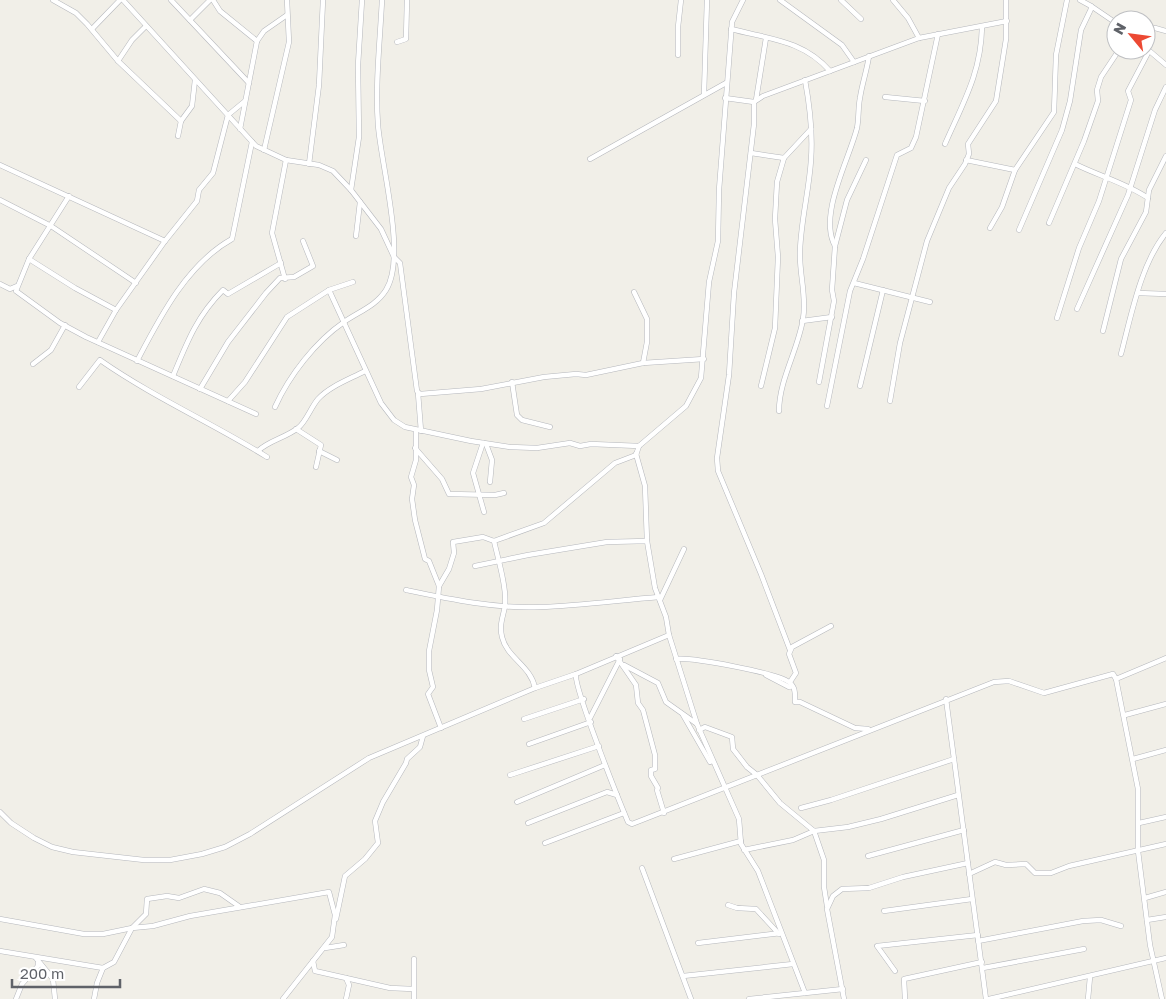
<svg xmlns="http://www.w3.org/2000/svg" width="1166" height="999" font-family="'Golos Text',sans-serif">
<style>
.lines{fill:none;stroke-linecap:round;stroke-linejoin:round}
.minor-casing{stroke:#b5b7bc;stroke-width:5.5}
.minor{stroke:#fff;stroke-width:4.5}
</style>
<rect width="100%" height="100%" fill="#f1efe8"/>
<g class="lines">
<g class="minor-casing">
<g id="minor">
<path d="M53,0L76,13L87,24L118,61L181,121"/>
<path d="M123,0L256,146L286,160L319,165L333,171L351,190L381,229L394,257L400,263L417,391L420,394L481,389L544,377L576,374L586,375L643,363L704,359"/>
<path d="M171,0L249,83"/>
<path d="M213,0L220,11L257,41"/>
<path d="M780,0L842,45L854,62"/>
<path d="M841,0L861,19"/>
<path d="M893,0L908,18L919,38"/>
<path d="M1091,6L1116,23"/>
<path d="M190,20L210,0"/>
<path d="M1155,28L1166,31"/>
<path d="M92,29L120,0"/>
<path d="M731,29C769,39 803,40 830,71"/>
<path d="M397,42L406,39L407,0"/>
<path d="M1146,48L1166,65"/>
<path d="M678,55V27L681,0"/>
<path d="M118,61L132,40L146,26"/>
<path d="M704,94L707,0"/>
<path d="M885,97L925,101"/>
<path d="M725,98L754,102"/>
<path d="M756,100L766,38"/>
<path d="M240,129L257,41L264,31L287,15"/>
<path d="M178,136L181,121L192,106L195,80"/>
<path d="M945,144C963,103 981,73 982,27"/>
<path d="M264,150L289,42L287,0"/>
<path d="M751,153L784,158"/>
<path d="M590,159L726,83"/>
<path d="M966,160L1015,170"/>
<path d="M309,164L319,85L323,0"/>
<path d="M1075,164C1099,176 1126,183 1148,198"/>
<path d="M0,165L165,241"/>
<path d="M351,190L359,137L358,65L362,0"/>
<path d="M69,196L29,259L16,291L60,323L86,337L256,414"/>
<path d="M0,200L51,226L136,283"/>
<path d="M1049,223L1084,141L1098,101L1097,90L1101,77L1119,50"/>
<path d="M990,228L1002,207L1015,170L1054,112L1056,55L1067,0"/>
<path d="M1019,230L1062,130L1070,101L1081,30L1091,9V6L1080,0"/>
<path d="M356,236L360,202"/>
<path d="M835,246C818,215 849,160 857,128C859,118 858,107 860,98C862,84 867,70 869,56"/>
<path d="M29,259L75,288L116,310"/>
<path d="M285,279L272,233L286,160"/>
<path d="M854,283L930,302"/>
<path d="M0,284L10,289L17,286"/>
<path d="M329,290L381,403L394,420L405,427L471,441L510,447L537,448L570,443L580,446L591,444L639,446"/>
<path d="M634,292L647,319V342L643,363"/>
<path d="M1138,293L1166,294"/>
<path d="M1077,309L1128,195L1155,110L1166,87"/>
<path d="M1057,318L1079,248L1099,201L1131,100L1128,91L1149,51"/>
<path d="M802,321L832,317"/>
<path d="M1103,331L1121,259L1146,212L1149,190L1166,156"/>
<path d="M98,342L116,310L165,241L197,201L199,190L213,173L228,115L245,101"/>
<path d="M1121,354C1131,316 1141,263 1166,233"/>
<path d="M137,361C160,317 187,264 232,239L252,142"/>
<path d="M33,364L51,350L65,325"/>
<path d="M173,376C187,342 197,316 223,290L228,294L281,263"/>
<path d="M512,382L517,415L522,420L550,427"/>
<path d="M819,382L834,301L832,290L835,246L847,200L866,160"/>
<path d="M761,386L775,328L778,257L775,219L777,182L784,158L811,129"/>
<path d="M860,386L883,290"/>
<path d="M79,387L100,360C153,397 212,423 267,457"/>
<path d="M200,389L228,342L266,293L280,278L294,277L313,266L303,241"/>
<path d="M418,393L421,431"/>
<path d="M228,401L245,382L287,317L329,290L353,282"/>
<path d="M890,401L900,343L927,241L949,188L965,164L969,154L968,144L996,101L1006,39V0"/>
<path d="M827,406L850,291L863,259L897,155L911,148L916,137L938,34"/>
<path d="M275,407C289,376 315,342 344,322C358,312 376,306 386,290C407,257 381,165 378,125C375,84 380,41 382,0"/>
<path d="M779,411C779,380 798,350 803,319C807,296 799,274 800,251C801,220 809,191 811,160C813,133 810,107 805,80"/>
<path d="M296,429L321,445L316,467"/>
<path d="M416,430V460L411,477L414,485L412,499L415,520L425,559L429,561L439,586"/>
<path d="M483,443L473,473L484,512"/>
<path d="M486,444L492,460L490,482"/>
<path d="M415,448L442,479L449,494L495,495L504,493"/>
<path d="M258,451C268,441 285,438 298,428C306,422 311,407 318,399C330,386 350,379 365,371"/>
<path d="M319,451L337,460"/>
<path d="M636,454L645,486L647,541"/>
<path d="M494,541L544,523L615,463L636,455L639,446L686,406L701,378L709,282L718,241L719,190L732,22L743,0"/>
<path d="M494,541C498,559 507,588 505,606C503,617 499,625 502,637C507,658 531,666 535,688"/>
<path d="M475,566L528,555L607,542L647,541L655,588L666,617L669,635L697,724L739,819L741,844L758,871L805,993"/>
<path d="M406,590C449,599 496,609 540,607C580,606 620,600 659,597"/>
<path d="M660,600L684,549"/>
<path d="M790,650L761,574L718,471L717,458L729,375L734,293L754,124V102L763,96L919,38L1007,21"/>
<path d="M616,656L636,685L638,703L643,710L655,755V769L651,770V776L658,788L657,790L664,813"/>
<path d="M676,659C692,657 777,673 789,682C796,687 795,695 795,702H800L855,728L868,729"/>
<path d="M624,665L658,683L666,702L697,724"/>
<path d="M576,674C573,686 620,803 628,822L632,824L994,682L1009,681L1044,693L1113,674L1116,679L1138,789V851L1150,945L1162,999"/>
<path d="M766,675L789,687L792,686"/>
<path d="M1116,679L1166,658"/>
<path d="M790,682L796,673L789,654L792,647L831,626"/>
<path d="M946,699L986,999"/>
<path d="M683,715L710,762"/>
<path d="M1125,715L1166,704"/>
<path d="M590,718L620,659"/>
<path d="M524,719L584,699"/>
<path d="M441,728L428,694L433,687L429,670V651L437,610L439,586L449,569L454,553L453,542L483,537L494,541"/>
<path d="M699,730L705,727L732,737L733,749L747,767L757,775L780,803L814,831L824,860V887L827,906"/>
<path d="M529,744L591,722"/>
<path d="M1133,759L1166,750"/>
<path d="M510,775L599,746"/>
<path d="M517,802L605,765"/>
<path d="M801,808L831,800L954,759"/>
<path d="M0,812L11,823L34,838L52,847L73,852L144,860H170L202,854L225,847L250,834L369,758L535,688L576,674L669,635"/>
<path d="M528,823L607,792L617,795"/>
<path d="M1139,823L1166,817"/>
<path d="M545,843L624,813"/>
<path d="M744,850L793,840L814,831L848,827L881,819L958,795"/>
<path d="M868,856L964,830"/>
<path d="M674,859L741,841"/>
<path d="M642,868L691,999"/>
<path d="M969,874L995,862L1006,865L1026,864L1035,873H1051L1069,866L1166,844"/>
<path d="M1145,898L1166,892"/>
<path d="M728,905L737,908L756,909L779,934"/>
<path d="M884,911L972,899"/>
<path d="M0,919L84,934H103L132,928L146,914L147,899L167,896L179,898L204,889L220,893L240,907"/>
<path d="M336,919L345,876L365,859L378,843L375,821L383,802L406,763L407,759L420,747L423,736"/>
<path d="M1147,920L1166,917"/>
<path d="M978,941L1083,921L1101,920L1121,926"/>
<path d="M698,943L781,933"/>
<path d="M325,948L344,945"/>
<path d="M0,951L103,968"/>
<path d="M36,958L53,979L55,999"/>
<path d="M313,961L315,971L346,978L349,985L346,999"/>
<path d="M983,968L1084,949"/>
<path d="M895,971L877,946L978,935"/>
<path d="M683,976L793,964"/>
<path d="M346,978L390,988L413,989"/>
<path d="M16,999L22,984L38,966V962"/>
<path d="M94,999L97,983L103,968L114,962L132,928L153,926L190,916L329,892L335,915L332,937L283,999"/>
<path d="M414,999V959"/>
<path d="M749,999L843,989"/>
<path d="M844,999L827,909L833,896L842,889L869,888L903,877L968,863"/>
<path d="M905,999L904,979L982,962"/>
<path d="M989,999L1166,958"/>
<path d="M1088,999L1090,977"/>
</g>
</g>
<use href="#minor" class="minor"/>
</g>
<g transform="translate(1131 35) rotate(299)"><circle r="24" fill="#ffffff" stroke="#bfc0c3"/>
<path d="M0-4L9 19L0 12L-9 19Z" fill="#ec4933"/>
<text y="-8" font-size="14" font-weight="bold" text-anchor="middle" fill="#5f6268">N</text>
</g>
<path d="M12 979v8h108v-8" fill="none" stroke="#5f6268" stroke-width="2.5"/>
<text x="20" y="979" font-size="15" fill="#5f6268" stroke="#ffffff" stroke-width="4" paint-order="stroke">200 m</text>
</svg>
